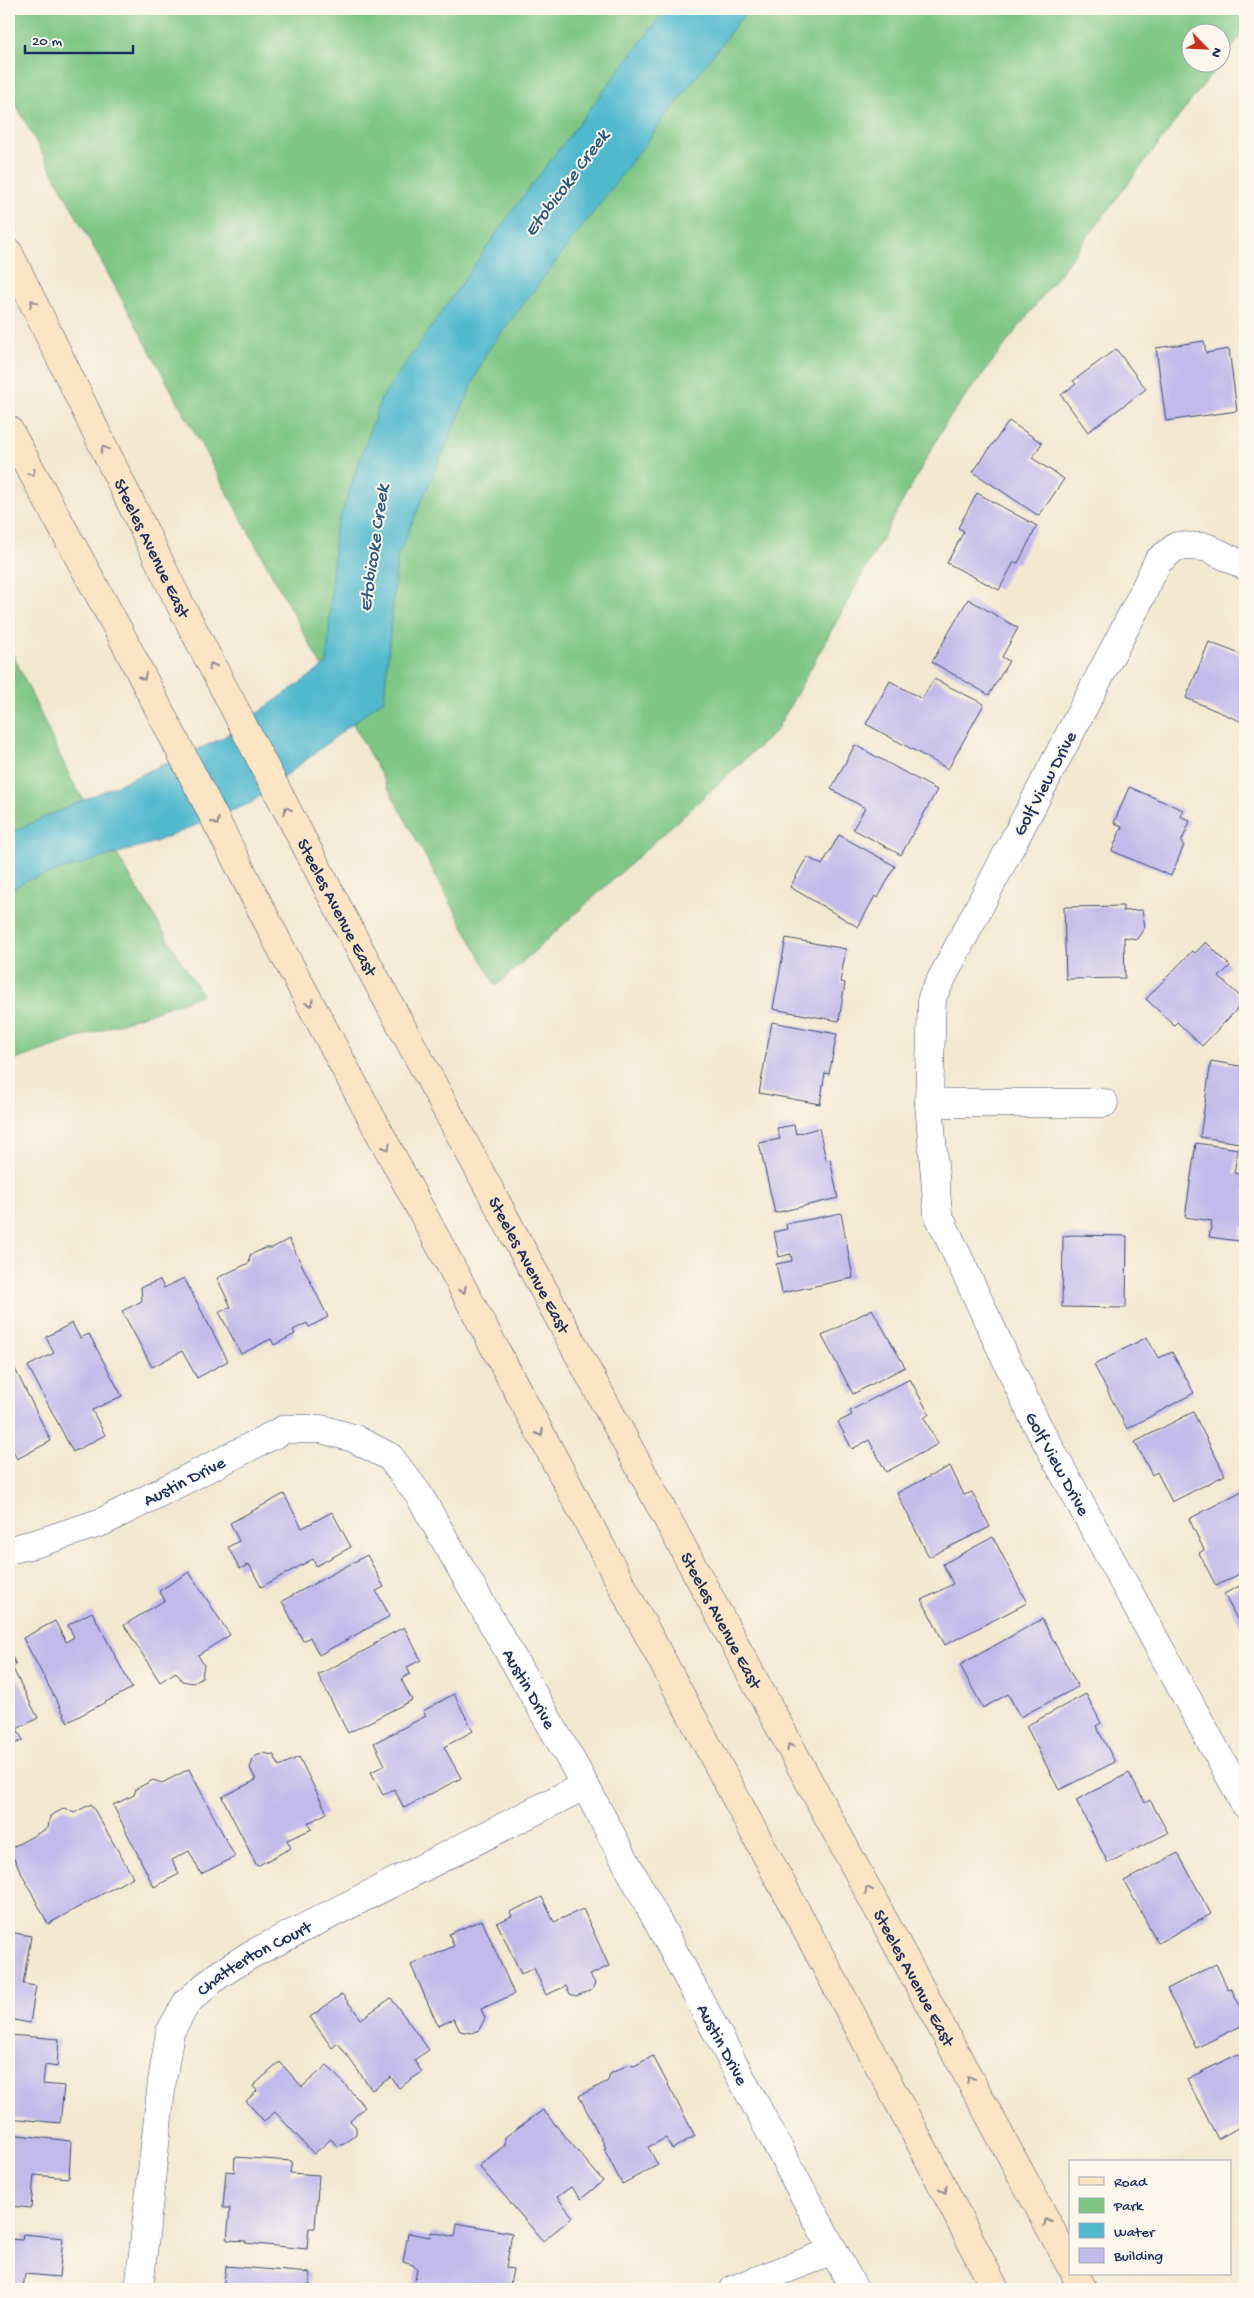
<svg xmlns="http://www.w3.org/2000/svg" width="1254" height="2298" font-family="'Gochi Hand',sans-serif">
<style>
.green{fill:#7dc683;stroke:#4c7a70}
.water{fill:#51b9ce;stroke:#367496}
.building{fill:#c1baea}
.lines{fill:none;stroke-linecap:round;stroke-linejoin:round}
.street-casing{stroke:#3b4b6f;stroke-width:29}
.secondary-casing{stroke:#3b4b6f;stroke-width:29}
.street{stroke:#fff;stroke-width:28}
.secondary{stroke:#fce5c4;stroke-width:28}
.oneway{stroke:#8c8a91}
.labels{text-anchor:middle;stroke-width:4;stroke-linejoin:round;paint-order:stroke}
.street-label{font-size:18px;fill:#1b2f5e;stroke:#fbf7ec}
.water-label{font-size:19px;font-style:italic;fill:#2b5880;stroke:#fbf7ec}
</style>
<rect width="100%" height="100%" fill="#fbf7ec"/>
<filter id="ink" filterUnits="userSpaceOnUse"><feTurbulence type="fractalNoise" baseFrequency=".02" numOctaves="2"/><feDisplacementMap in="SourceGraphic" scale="10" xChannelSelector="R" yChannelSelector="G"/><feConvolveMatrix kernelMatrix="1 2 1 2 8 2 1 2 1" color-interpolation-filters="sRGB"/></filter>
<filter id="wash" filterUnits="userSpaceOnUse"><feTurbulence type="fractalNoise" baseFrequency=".0096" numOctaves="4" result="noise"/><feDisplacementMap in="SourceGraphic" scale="20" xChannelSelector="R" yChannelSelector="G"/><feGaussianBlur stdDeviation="1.12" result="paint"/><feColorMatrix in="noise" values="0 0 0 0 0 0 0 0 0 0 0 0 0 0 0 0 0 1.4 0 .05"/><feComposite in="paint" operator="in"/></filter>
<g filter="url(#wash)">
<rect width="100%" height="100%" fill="#f3e8d0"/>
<g class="green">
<path d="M9,9H1245V30L1222,61V32H1192V62L1220,63L947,421L776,731L496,986L9,92Z"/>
<path d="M9,646L71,779L202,995L9,1062Z"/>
</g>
<path class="water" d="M666,9H748L486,353L397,558L384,699L251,803L155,842L25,881L9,892V833L221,739L327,664L335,531L381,399L512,211Z"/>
<g id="blocks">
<g class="building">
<path d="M1204,341L1206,353L1229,349L1237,411L1166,421L1156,348Z"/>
<path d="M1116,349L1146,389L1088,432L1061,395L1076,384L1073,381Z"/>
<path d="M1009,421L1042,443L1032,458L1064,479L1039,516L973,472Z"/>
<path d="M977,493L1037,526L1018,563L1014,562L999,590L947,563L964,531L958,528Z"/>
<path d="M968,599L1018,628L1002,657L1009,661L989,695L932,662Z"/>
<path d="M1209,642L1245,656V723L1186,698Z"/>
<path d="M934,679L984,704L948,769L866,724L890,681L922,699Z"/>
<path d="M855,745L937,790L901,855L853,829L865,808L831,789Z"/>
<path d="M1129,787L1183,810L1180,816L1190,821L1181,843L1184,845L1171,876L1112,851L1122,826L1114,823Z"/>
<path d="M839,835L895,866L878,898L875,896L858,927L790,887L807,857L822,865Z"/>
<path d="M1123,906V911L1142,910L1145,927L1137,939L1124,937L1125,978L1066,979L1064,907Z"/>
<path d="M786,938L846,949L840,982L845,983L839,1021L773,1009Z"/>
<path d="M1206,942L1230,966L1219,977L1245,1001L1202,1046L1177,1022L1174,1025L1146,999L1192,951L1195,953Z"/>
<path d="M772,1022L837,1034L829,1074L825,1073L820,1104L759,1093Z"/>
<path d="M1211,1061L1245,1067V1118L1240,1143L1200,1137Z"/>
<path d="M794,1125L796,1134L819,1128L826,1160L830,1159L838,1198L775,1213L759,1143L780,1139L777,1128Z"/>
<path d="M1196,1143L1238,1149L1234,1173L1245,1175V1227L1242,1226L1239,1241L1209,1237L1212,1221L1185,1217Z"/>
<path d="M841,1213L853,1278L782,1293L776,1264L792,1261L791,1254L779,1257L774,1232L787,1229L786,1224Z"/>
<path d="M1072,1235L1127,1236L1126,1308L1062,1307L1063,1236Z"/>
<path d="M289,1239L328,1317L309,1327L307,1323L293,1330L295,1334L274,1345L271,1339L241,1354L219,1312L231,1307L217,1278L249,1263L250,1255L265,1248H272Z"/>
<path d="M184,1278L228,1361L197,1378L182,1351L152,1367L122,1311L142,1301L141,1287L160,1280L164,1288Z"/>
<path d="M872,1309L905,1367L853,1394L822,1336Z"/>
<path d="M72,1323L80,1338L89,1334L122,1396L92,1410L105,1435L73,1452L28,1366L54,1353L46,1337Z"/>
<path d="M1147,1337L1158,1358L1172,1352L1194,1393L1127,1429L1094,1365Z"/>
<path d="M9,1357L51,1441L17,1459L9,1442Z"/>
<path d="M910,1379L929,1414L924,1418L938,1444L886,1472L869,1440L852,1449L838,1422L852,1415L850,1411Z"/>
<path d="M1193,1412L1225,1475L1172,1502L1157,1472L1152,1475L1135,1442Z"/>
<path d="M950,1466L964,1495L972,1492L990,1527L929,1557L897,1493Z"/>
<path d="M1242,1491L1245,1498V1571L1216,1586L1199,1553L1204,1550L1189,1519Z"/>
<path d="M284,1494L302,1528L332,1512L351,1547L316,1566L313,1559L261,1587L249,1564L240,1569L228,1547L239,1541L230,1523Z"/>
<path d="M993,1537L1027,1603L945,1645L922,1600L953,1584L943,1564Z"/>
<path d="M367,1555L384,1587L376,1591L390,1616L319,1655L310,1637L303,1641L282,1601Z"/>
<path d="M189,1572L230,1635L198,1655L204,1665L202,1677L193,1683L182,1681L176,1672L160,1682L124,1625L165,1600L159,1591Z"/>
<path d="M1245,1583V1634L1224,1594Z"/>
<path d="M92,1612L132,1688L68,1722L23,1638L55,1621L66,1642L74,1637L68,1625Z"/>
<path d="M1042,1619L1078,1687L1020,1717L1008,1694L983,1708L960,1665Z"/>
<path d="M404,1627L421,1660L407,1667L410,1674L401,1679L412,1700L348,1733L318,1675L375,1645L374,1643Z"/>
<path d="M9,1650L16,1665L12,1667L38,1718L17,1729L23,1740L9,1747Z"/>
<path d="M454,1694L473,1731L444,1747L461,1778L404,1808L394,1789L383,1795L371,1772L385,1765L374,1743L426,1716L423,1711Z"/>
<path d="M1086,1694L1101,1723L1096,1726L1115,1762L1059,1790L1026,1726Z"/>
<path d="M263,1753L274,1755L279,1766L299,1757L327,1813L308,1823L312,1829L287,1840L291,1848L257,1866L222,1797L256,1780L250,1768L254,1757Z"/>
<path d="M189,1769L235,1857L201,1874L189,1851L172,1860L179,1874L154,1887L113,1805L134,1795L136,1789L153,1780L162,1783Z"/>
<path d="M1129,1773L1145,1803L1150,1800L1168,1833L1108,1863L1076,1800Z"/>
<path d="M91,1804L133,1877L48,1924L9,1849L48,1828L50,1816L65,1808L74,1813Z"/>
<path d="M1178,1853L1211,1914L1158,1943L1124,1881Z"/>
<path d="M542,1897L554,1922L583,1909L609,1966L590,1975L595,1983L592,1990L576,1996L570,1994L566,1986L546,1995L534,1968L521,1974L497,1923L512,1916L510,1912Z"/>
<path d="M482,1920L514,1994L481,2009L485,2018L479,2030L471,2033L460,2031L454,2019L438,2026L411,1965L454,1946L449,1934Z"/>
<path d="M9,1932L31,1936L23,1984L36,1986L30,2023L9,2019Z"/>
<path d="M1216,1964L1228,1989L1231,1988L1245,2016V2024L1196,2048L1167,1989Z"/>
<path d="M342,1994L361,2019L391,1998L429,2050L414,2060L422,2072L399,2088L391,2077L372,2090L338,2043L332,2048L310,2017Z"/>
<path d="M9,2035L59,2039L57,2067L45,2065L43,2084L64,2086L60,2123L9,2118Z"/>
<path d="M1238,2054L1245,2067V2124L1218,2139L1187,2079Z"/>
<path d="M653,2056L695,2136L672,2149L666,2138L648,2147L658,2165L622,2184L604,2149L606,2148L579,2096L608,2081L610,2074L627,2065L634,2066Z"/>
<path d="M280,2062L302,2087L327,2065L365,2107L350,2121L356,2127V2134L344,2144L337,2146L331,2139L314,2154L275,2112L264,2121L246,2101L257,2091L253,2086Z"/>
<path d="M543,2110L603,2181L581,2199L571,2187L557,2197L573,2217L543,2241L479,2166L505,2145V2137Z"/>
<path d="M9,2134L71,2141L69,2178L34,2175L31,2208L9,2206Z"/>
<path d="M235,2157L292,2161L290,2173L319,2175L315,2228H309L307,2249L245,2243L246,2241L227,2240L230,2208H223L226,2171L234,2172Z"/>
<path d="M457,2223L512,2233L506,2268L513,2269L509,2289H413L417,2270L413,2265L403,2262L408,2233L430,2237L431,2232L455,2237Z"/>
<path d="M23,2234L63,2238L59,2277L25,2274L23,2289H9V2239L22,2240Z"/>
<path d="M226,2266L310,2273L309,2289H223Z"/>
</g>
</g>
</g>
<g filter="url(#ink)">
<use href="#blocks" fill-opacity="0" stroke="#3b4b6f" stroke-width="1"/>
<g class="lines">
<g class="street-casing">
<g id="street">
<path id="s1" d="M1245,566L1206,547L1177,546L1158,561L1137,605L932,997L929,1103L938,1214L1034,1419L1245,1804"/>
<path d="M929,1103H1104"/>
<path id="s2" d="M9,1550L38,1543L102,1522L285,1429H321L353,1438L390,1457L419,1495L575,1767L854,2289"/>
<path id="s3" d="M139,2289L162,2081L170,2032L187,2002L217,1976L250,1955L584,1786"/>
<path d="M734,2289L834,2251"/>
</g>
</g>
<g class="secondary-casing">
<g id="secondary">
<path id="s4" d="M9,253L179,602L350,931L1070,2265"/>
<path d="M9,430L120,633L287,960L922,2146L995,2289"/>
<path d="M1075,2274L1083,2289"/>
</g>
</g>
<use href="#street" class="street"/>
<use href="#secondary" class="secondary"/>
</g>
<defs><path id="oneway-chevron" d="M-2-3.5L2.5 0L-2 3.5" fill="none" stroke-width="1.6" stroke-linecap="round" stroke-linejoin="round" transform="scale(1.25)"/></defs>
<g class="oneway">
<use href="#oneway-chevron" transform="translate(33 303) rotate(-116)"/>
<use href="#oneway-chevron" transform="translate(104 449) rotate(-116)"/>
<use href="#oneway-chevron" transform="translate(32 473) rotate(61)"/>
<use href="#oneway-chevron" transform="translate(212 666) rotate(-117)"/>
<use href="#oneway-chevron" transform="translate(143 677) rotate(63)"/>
<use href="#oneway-chevron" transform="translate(287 810) rotate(-117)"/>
<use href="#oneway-chevron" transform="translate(216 822) rotate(63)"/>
<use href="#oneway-chevron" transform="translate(310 1003) rotate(62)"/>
<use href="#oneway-chevron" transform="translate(387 1147) rotate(62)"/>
<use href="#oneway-chevron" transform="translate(463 1290) rotate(62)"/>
<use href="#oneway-chevron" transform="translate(540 1433) rotate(62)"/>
<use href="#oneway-chevron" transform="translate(790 1747) rotate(-118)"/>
<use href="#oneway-chevron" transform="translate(868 1890) rotate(-118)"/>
<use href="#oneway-chevron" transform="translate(970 2079) rotate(-118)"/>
<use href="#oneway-chevron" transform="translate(944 2190) rotate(63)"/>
<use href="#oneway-chevron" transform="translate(1047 2222) rotate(-118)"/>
</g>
</g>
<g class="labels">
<g class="street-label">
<text dy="6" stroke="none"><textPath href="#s4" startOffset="328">Steeles Avenue East</textPath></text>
<text transform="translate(1044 783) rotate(-62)" y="6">Golf View Drive</text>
<text dy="6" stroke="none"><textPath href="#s4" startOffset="732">Steeles Avenue East</textPath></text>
<text dy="6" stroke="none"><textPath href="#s4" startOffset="1138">Steeles Avenue East</textPath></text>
<text dy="6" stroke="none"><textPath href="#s1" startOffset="1082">Golf View Drive</textPath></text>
<text dy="6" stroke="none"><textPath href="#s2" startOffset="189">Austin Drive</textPath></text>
<text dy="6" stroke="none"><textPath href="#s4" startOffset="1542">Steeles Avenue East</textPath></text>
<text dy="6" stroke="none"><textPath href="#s2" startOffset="684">Austin Drive</textPath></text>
<text dy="6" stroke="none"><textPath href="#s3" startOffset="374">Chatterton Court</textPath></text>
<text dy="6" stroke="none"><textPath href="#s4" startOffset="1948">Steeles Avenue East</textPath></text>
<text dy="6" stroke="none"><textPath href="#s2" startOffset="1089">Austin Drive</textPath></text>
</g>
<g class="water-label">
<text transform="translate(565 182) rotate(-53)" y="7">Etobicoke Creek</text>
<text transform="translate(372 548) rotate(-82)" y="7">Etobicoke Creek</text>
</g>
</g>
<rect width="1254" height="2298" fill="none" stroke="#fbf7ec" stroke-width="30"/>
<rect x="1069" y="2160" width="162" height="115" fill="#fbf7ec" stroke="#a1a7b3"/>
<rect x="1079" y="2177" width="25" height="8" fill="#fce5c4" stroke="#a1a7b3"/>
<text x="1114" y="2186" font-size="15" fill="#1b2f5e">Road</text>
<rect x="1079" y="2198" width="25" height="15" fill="#7dc683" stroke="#a1a7b3"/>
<text x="1114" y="2210" font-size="15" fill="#1b2f5e">Park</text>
<rect x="1079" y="2223" width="25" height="15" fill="#51b9ce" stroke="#a1a7b3"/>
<text x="1114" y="2236" font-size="15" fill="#1b2f5e">Water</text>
<rect x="1079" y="2248" width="25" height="15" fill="#c1baea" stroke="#a1a7b3"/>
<text x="1114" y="2260" font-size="15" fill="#1b2f5e">Building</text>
<g transform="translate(1206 48) rotate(114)"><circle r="24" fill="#fbf7ec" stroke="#a1a7b3"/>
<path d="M0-4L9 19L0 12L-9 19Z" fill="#c8321e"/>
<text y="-8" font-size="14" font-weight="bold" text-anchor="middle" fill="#1b2f5e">N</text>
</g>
<path d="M25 45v8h108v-8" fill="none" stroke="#1b2f5e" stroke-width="2.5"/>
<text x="32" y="45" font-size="15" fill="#1b2f5e" stroke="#fbf7ec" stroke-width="4" paint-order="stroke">20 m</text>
</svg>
